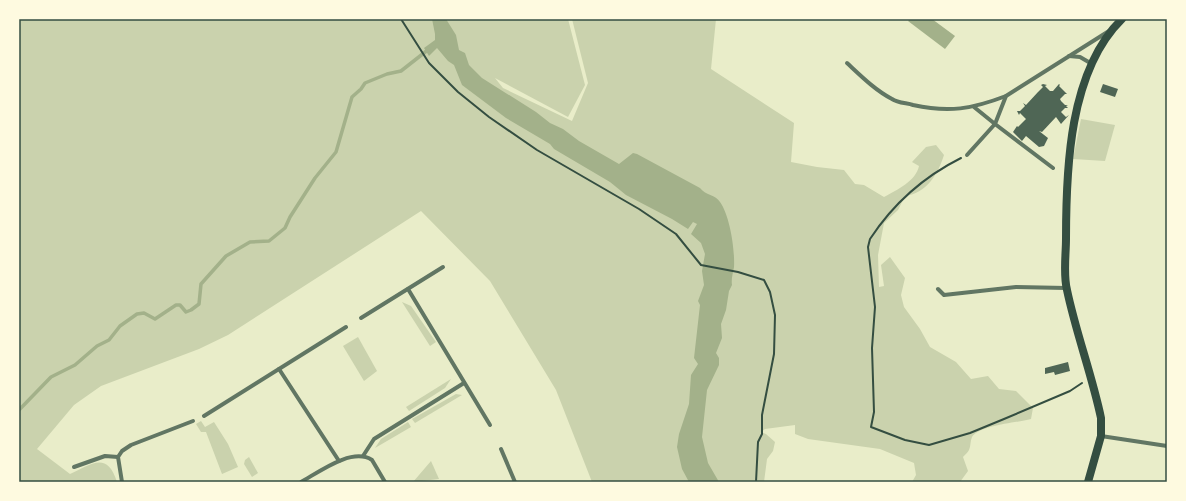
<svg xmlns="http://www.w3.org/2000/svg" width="1186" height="501" font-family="Montserrat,sans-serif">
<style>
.green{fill:#cad2ad}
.water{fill:#a3b18a}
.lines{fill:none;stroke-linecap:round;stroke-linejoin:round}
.stream{stroke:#a3b18a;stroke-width:3.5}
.building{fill:#4f6655}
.path{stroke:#344e41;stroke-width:2}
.minor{stroke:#617663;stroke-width:4}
.secondary{stroke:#344e41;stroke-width:8}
.neatline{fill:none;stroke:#344e41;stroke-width:1.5}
</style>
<rect width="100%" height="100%" fill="#e9edc9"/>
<g class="green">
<path d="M19,19H568L585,85L568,117L495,78L503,88L572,121L588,83L572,19H716L711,69L794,123L791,162L817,167L844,170L855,184L864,185L884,197C897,190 916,181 919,166L912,162L926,147L936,145L944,155C938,174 927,193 905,196L898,210L884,223L878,255L879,287L884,286L881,265L890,257L905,278L901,295L904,307L920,329L930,347L956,362L971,379L988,376L999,389L1016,391L1033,408L1031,419C1016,423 980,425 972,437C970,441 971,446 969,450C968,452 965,455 963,457L968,471L960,482H912L916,475L914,463L880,449L808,439L795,434V425L765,429L761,432L766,434L775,442L773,451L767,459L764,482H592L556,390L490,281L421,211L228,335L199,349L101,386L74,405L37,449L70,474C92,464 107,451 117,482H19Z"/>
<path d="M1081,119L1115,125L1105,161L1073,159Z"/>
<path d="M402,302L411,306L436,342L430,346Z"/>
<path d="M358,337L377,371L364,381L343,346Z"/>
<path d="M451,379L445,388L409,411L406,407Z"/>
<path d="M456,394L462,395L415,423L412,419Z"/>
<path d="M201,421L205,427L214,422L228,444L238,467L222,474L206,432H201L196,424Z"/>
<path d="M408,422L411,427L375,448L381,439Z"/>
<path d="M249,457L258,473L252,477L244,464L245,460Z"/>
<path d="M431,461L439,479L413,482Z"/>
</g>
<g class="water">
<path d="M432,19H446L456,35L459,50L465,53L469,65L482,78L536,112L550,123L563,129L579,141L619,164L633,153L637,154L700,188C705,195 716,195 720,202C730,216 735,250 734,267C733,273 731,279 732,285L729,291L726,310L721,324L722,338L716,353L719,358V365L707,390L702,437L708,463L719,482H689L682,469L677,447L679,434L689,404L691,375L698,364L694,358L700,305L698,301L704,285L702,271L705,254L701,243L691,234L697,224L693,222L688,229L672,219L626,195L610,182L554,149L550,144L506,118L462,85L454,65L448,61L437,48L429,56L424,48L435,40V34Z"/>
<path d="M910,19H932L955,36L945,49L908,21Z"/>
</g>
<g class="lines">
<path class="stream" d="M19,410L51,377L75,365L97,346L109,340L120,326L137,314L144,313L155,319L176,305H180L186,312L191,310L199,304L201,284L226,256L250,242L269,241L285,228L290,217L315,178L336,152L352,97L361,89L365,83L387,74L401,71L429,49"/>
</g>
<g class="building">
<path d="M1043,84L1047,85L1045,86L1050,91H1053L1059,84L1060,85L1059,86L1067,94H1065L1060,99L1061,101L1065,105H1068L1066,106L1068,108H1065L1061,112L1066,117L1069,115L1061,124L1056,117L1042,132L1039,131L1048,138L1044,146L1039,147L1026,136L1022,141L1013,132L1017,126L1018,127L1026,119L1020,113L1019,115L1017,111H1020L1025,106L1023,103L1026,105L1038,92L1043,87L1041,85Z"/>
<path d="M1103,84L1118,89L1115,97L1100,92Z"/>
<path d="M1068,362L1070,371L1055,375L1054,372L1045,374V368Z"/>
</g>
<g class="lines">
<g class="path">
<path d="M401,19L429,63L458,92L489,117L537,150L639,209L676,234L701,265L738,272L764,280L770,292L775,315L774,354L762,415V434L758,442L756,482"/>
<path d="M961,158C923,177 893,204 870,239L868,247L875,307L872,348L874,412L871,427L905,440L929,445L970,433L1004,419L1070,391L1082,383"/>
</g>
<g class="minor">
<path d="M1069,56L1080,57L1092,64"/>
<path d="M847,63C861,76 875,90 892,99C898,103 907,103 913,105C949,113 972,109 1006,96"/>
<path d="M967,155L995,124L974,107"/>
<path d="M1053,168L995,124L1006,96L1109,31"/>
<path d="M408,289L490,425"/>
<path d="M938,289L944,295L1016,287L1066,288"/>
<path d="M361,318L443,267"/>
<path d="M279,369L339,461"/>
<path d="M204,416L346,327"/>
<path d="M1101,436L1167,446"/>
<path d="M501,449L515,482"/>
<path d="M363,456L374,439L464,383"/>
<path d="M74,467L105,456L118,457"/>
<path d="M122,482L118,457L122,451L131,445L193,421"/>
<path d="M301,482C319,472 352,447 372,460L385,482"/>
</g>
<path class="secondary" d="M1088,482L1101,436V418C1092,375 1076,333 1067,290C1063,274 1066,255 1066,239C1066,169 1069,71 1122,19"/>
</g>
<rect width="1186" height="501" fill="none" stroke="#fefae0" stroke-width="40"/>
<rect x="20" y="20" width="1146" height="461" class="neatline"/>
</svg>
